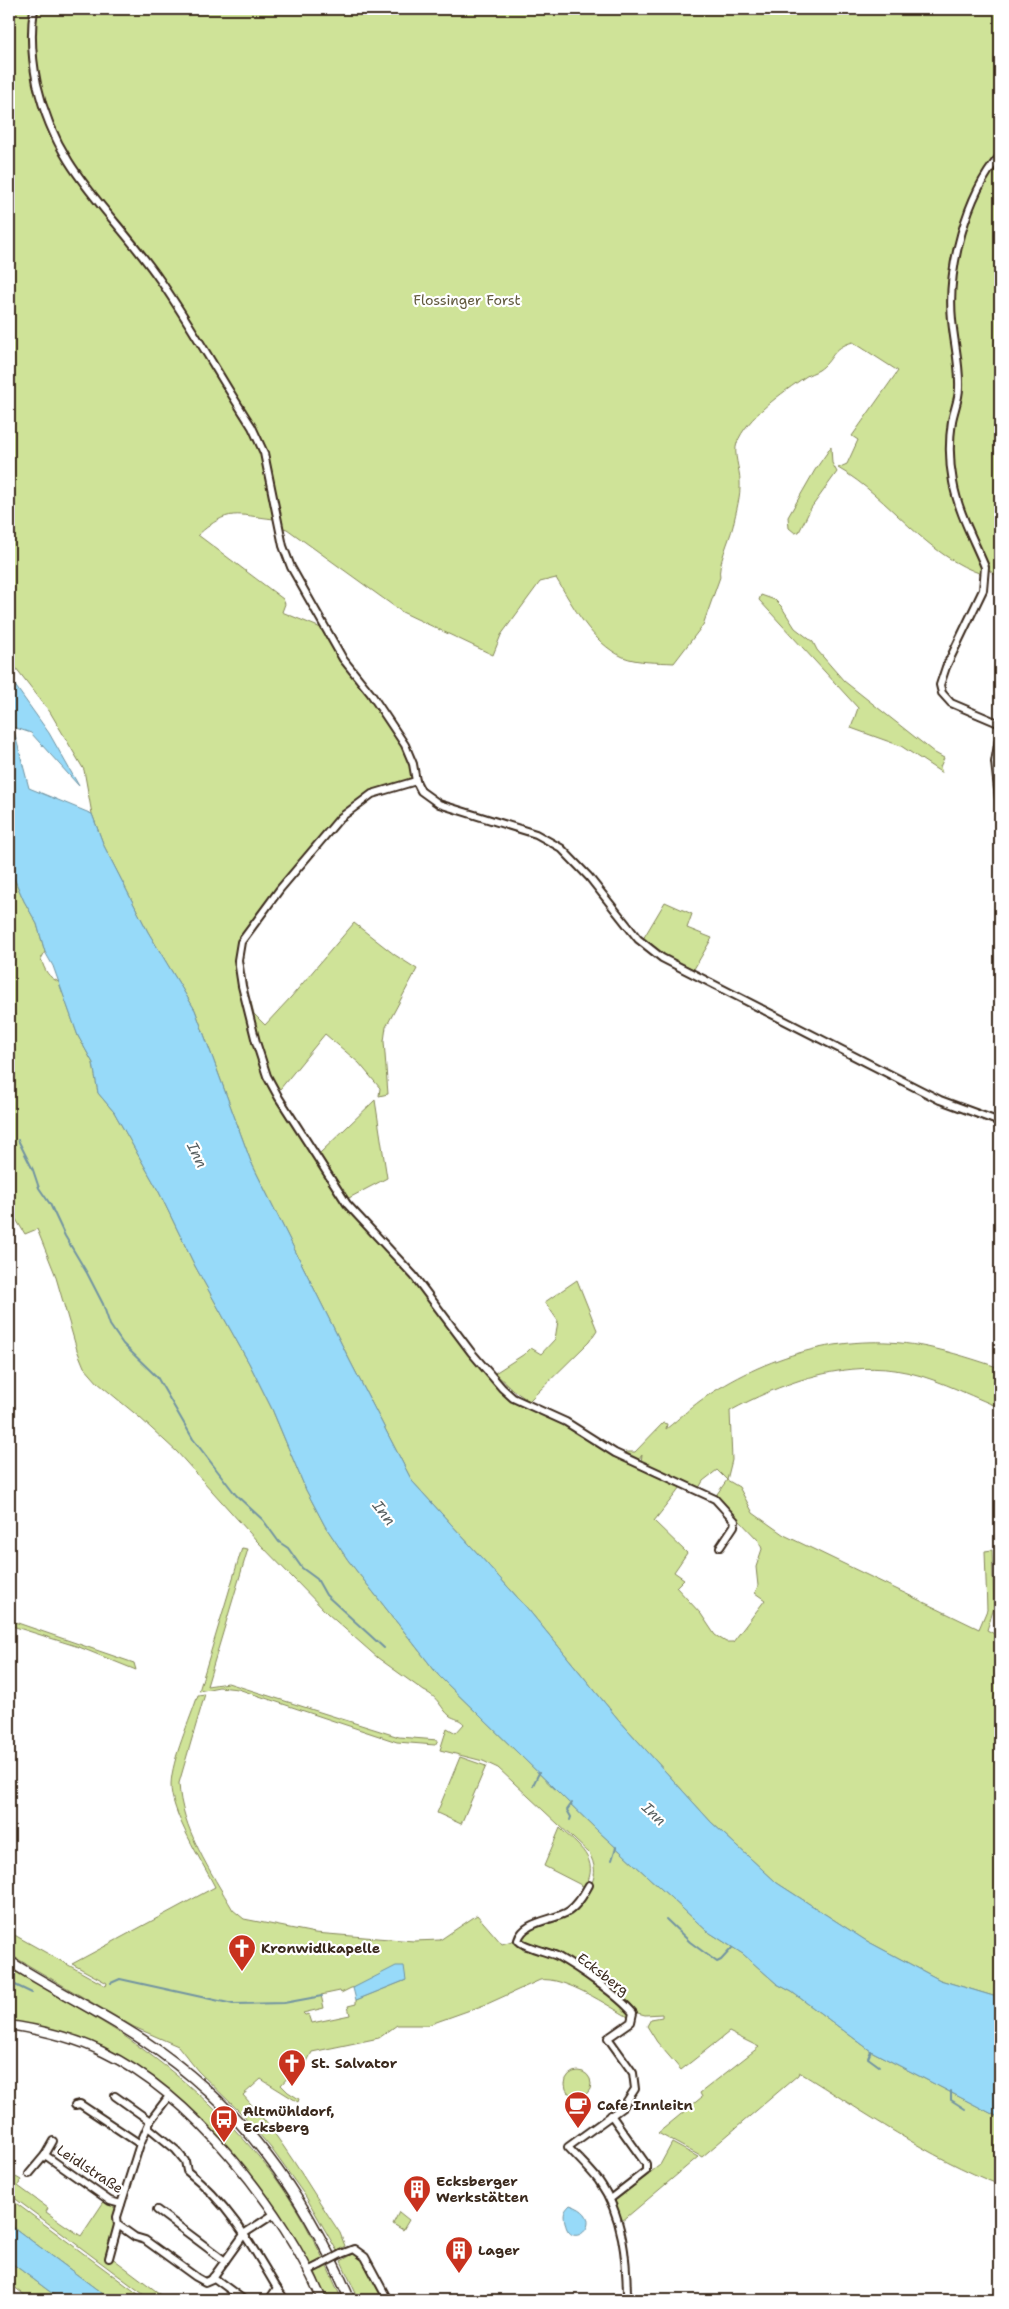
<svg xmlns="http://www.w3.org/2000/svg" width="1009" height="2309" font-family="'Shantell Sans',sans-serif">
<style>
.green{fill:#cfe398;stroke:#85865b;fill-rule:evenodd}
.water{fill:#97daf9;stroke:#7294a1}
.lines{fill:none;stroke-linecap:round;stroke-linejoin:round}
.stream{stroke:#7294a1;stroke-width:2}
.minor-casing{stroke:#3b2a1e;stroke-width:10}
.tertiary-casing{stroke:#3b2a1e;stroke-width:11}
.secondary-casing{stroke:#3b2a1e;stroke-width:12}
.minor{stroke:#fff;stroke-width:6}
.tertiary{stroke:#fff;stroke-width:8}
.secondary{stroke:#fff;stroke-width:9}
.minor-bridge-casing{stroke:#3b2a1e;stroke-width:10;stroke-linecap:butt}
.minor-bridge{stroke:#fff;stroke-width:6}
.labels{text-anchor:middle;stroke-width:4.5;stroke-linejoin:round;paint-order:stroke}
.park-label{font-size:14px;fill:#60583c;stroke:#fff}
.poi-label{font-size:14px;font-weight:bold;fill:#3b2a1e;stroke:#fff;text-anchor:start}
.street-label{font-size:14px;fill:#3b2a1e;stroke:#fff}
.water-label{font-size:15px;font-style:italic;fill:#575f60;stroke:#fff}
</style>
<rect width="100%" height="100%" fill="#fff"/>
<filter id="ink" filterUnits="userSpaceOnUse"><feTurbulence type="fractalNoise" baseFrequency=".02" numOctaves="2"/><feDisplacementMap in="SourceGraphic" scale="10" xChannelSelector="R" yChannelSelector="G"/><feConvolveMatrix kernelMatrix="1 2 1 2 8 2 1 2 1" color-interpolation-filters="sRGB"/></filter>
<g filter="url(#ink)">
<g class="green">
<path d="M9,9H1000V578L986,568L985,575C925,557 891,498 838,468L847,464L858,440L852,436L898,371L853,342C831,348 834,360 819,370C814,373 809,374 805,377C783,392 746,418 737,443C733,454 740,469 740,481C741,496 736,511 733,526C730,539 717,566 720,577L703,625L674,663C658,662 638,663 623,657C592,643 573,606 556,578L540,582L501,635L493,655L402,612L287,529L279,527L274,519C236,515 229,507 198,535L283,599L285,604L282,612L321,628L338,656L343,659L405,745L416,781L390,788L342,813L312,845L244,931C230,957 241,976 247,1004L251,1002L254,1014L265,1025L291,997L354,923L395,955L417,969L386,1027L384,1041L388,1094L379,1096L380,1088L359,1063L325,1034L276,1094L337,1194L406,1267L471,1352L510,1393L554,1414L632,1463L681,1487L654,1521L687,1553L674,1572L684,1579L676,1587L701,1614L715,1635L726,1642H733L765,1600L755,1593L758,1586L756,1567L762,1549L759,1541L717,1497V1494L727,1480L717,1470L703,1481L699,1488L641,1461L642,1455L639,1459L625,1452H635L663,1423L667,1424L666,1429C680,1418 693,1405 707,1396C772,1353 850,1331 927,1347C952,1352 976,1360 1000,1368V1396L996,1406C964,1393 930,1375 895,1370C838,1362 779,1384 730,1411L732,1460L727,1480L739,1487L753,1513L784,1535L979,1629L987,1610L985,1551L992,1550L994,1608L987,1630L1000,1637V1998L940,1980L865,1940L777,1883L711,1822L618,1719L527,1608L412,1481L350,1361L251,1162L195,1010L148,932L104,846L92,814L84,770L50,712L9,659Z"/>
<path d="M831,447L832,463L837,472L811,508L799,532L795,533L789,528L788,517L815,470Z"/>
<path d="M761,595L775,600L781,606L795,628L813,642L817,650L844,681L935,753L944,758L940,767L942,773L901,746L851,728L858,708L759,600Z"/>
<path d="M9,867L24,901L37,924L45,952L41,959C45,971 48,977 59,982L78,1036L93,1063L98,1093L114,1112L159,1192L195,1266L249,1363L272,1409L306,1490L325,1526L348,1560L439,1676L597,1830L707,1931L743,1954L777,1984L792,1992L871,2051L1000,2118V2185C928,2157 864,2112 799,2072L798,2075L702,2157L658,2133L702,2097L700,2093L759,2047L729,2032L681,2070L657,2042L647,2026L651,2019L662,2017V2014L645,2015L634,2012L598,1981L521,1940C530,1925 542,1926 556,1918C562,1915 567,1910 571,1906C590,1890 602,1877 589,1853L498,1768L483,1761L440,1750L447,1728L456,1733L464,1724C460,1719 455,1719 450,1716C440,1708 439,1697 424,1691L378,1658L328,1614L257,1541L177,1452L139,1417L98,1383L84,1367L77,1350L55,1274L37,1229L25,1234L9,1208Z"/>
<path d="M665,902L692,914L687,928L712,938L694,969L663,956L643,939Z"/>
<path d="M375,1100L387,1178L347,1199L319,1154Z"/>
<path d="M577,1280L597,1330L589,1342L529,1401L513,1390L495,1373L526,1353L531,1348L541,1354L555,1339L558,1321L545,1302Z"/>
<path d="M242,1548L248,1549L207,1686L228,1683L399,1737L438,1740L435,1745L397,1742L238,1689L219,1687L199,1691Z"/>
<path d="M9,1620L134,1663L136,1670L79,1647L9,1625Z"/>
<path d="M205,1694L179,1783C181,1828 211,1872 233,1910L244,1919L315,1933L414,1941L440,1940L477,1915L502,1944L515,1940L523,1950C564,1953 599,1987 630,2011V2018C608,2006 565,1976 540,1980L487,2004L428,2025H397L379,2038L312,2052L298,2079L290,2075L281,2085L288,2092L299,2099L298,2102L261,2079L243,2095C282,2137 308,2186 340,2233L345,2246L337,2251L306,2197L271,2148L240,2112L198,2071L178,2046L134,2027L9,1954V1932L106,1986L107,1983L72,1964L215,1887C202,1861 170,1812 171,1784C172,1759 190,1720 198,1695ZM406,1980L356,2000V2004L348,2006L350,2015L312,2023L309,2014L305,2015L303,2013L324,2008L321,1995L340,1991L341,1993L351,1988Z"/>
<path d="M460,1757L486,1766L461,1824L437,1813Z"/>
<path d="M560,1828C578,1846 601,1859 585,1887L544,1866Z"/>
<path d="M9,1968C46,1990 84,2010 120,2033C180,2074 234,2122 277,2180C304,2217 324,2259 342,2300H326L316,2274L243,2169L139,2069L104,2047L75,2036L9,2020Z"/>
<circle cx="578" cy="2084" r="13"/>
<path d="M672,2143L698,2157L621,2222L613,2201L660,2165Z"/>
<path d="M9,2173L21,2180L18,2186L48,2208L46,2212L81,2236L105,2200L117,2210L114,2218L116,2225L107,2254L168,2300H151L9,2194Z"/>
<path d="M9,2198L146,2300H111L9,2224Z"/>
<path d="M399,2212L409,2220L403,2230L393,2224Z"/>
<path d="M353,2254L360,2256L384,2300H359L341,2261Z"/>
<path d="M9,2261L61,2300H31L9,2283Z"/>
</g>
<g class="water">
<path d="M9,677L49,733L79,786L31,733L13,727L29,788L92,814L104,846L148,932L195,1010L251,1162L350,1361L412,1481L527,1608L618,1719L673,1780L711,1822L777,1883L865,1940L940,1980L1000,1998V2118L871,2051L792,1992L777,1984L743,1954L707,1931L597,1830L439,1676L348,1560L325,1526L306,1490L272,1409L249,1363L195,1266L159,1192L114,1112L98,1093L93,1063L78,1036L53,966L45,952L37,924L24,901L9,867Z"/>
<path d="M396,1966H404L406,1980L356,2000L353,1988Z"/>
<path d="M570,2205C611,2218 570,2255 565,2222C563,2214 564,2211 570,2205Z"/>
<path d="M9,2224L111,2300H61L9,2261Z"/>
</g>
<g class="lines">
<g class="stream">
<path d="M18,1140L33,1170L39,1188L50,1204L65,1236L87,1273L103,1304L110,1325L123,1344L157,1377L193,1439L236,1495L263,1520L279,1542L288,1548L302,1568L317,1579L326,1595L384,1648"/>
<path d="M533,1785L539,1773"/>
<path d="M570,1820L571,1817L567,1810L572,1803"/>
<path d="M612,1860L616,1847"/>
<path d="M666,1919L690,1942L717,1962L721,1960L732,1948"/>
<path d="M9,1982L32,1993"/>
<path d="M111,1983L120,1979L233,2004L284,2003L322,1996"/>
<path d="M871,2051L868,2058L879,2066"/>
<path d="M951,2091V2100L965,2109"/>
</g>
<g class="minor-casing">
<g id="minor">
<path d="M34,9C30,34 32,59 37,84C57,173 112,210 160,280C193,328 221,379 252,427L264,453L283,546L291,567L343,659L371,694L405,745L413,764L416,781L421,791L439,804L536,834L561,848L589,877L638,939L662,958L940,1100L1000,1122"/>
<path d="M1000,156C966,195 947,269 952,320C954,343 960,365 959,388C959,399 954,410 952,421C949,441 949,462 953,482C958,512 974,540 985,567L983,590L946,667L940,685L942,693L951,703L998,723L1000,725"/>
<path d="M1000,733L995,762L1000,809"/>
<path d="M416,781L372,794L340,818L280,889L241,942L238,960L242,986L256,1042L267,1076L279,1098L347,1204L414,1276L471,1352L502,1388L513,1398L566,1422L615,1453L715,1499L735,1521L734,1526L720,1547"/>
<path d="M589,1885C584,1894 578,1905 569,1911C554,1921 524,1920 518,1940C521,1946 548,1952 557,1956C578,1968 617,1994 633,2013L631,2022L608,2038L633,2073L635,2089L623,2107L568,2147C578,2158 590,2169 599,2181C623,2215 627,2260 627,2300"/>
<path d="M115,2096L150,2121"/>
<path d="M75,2105L80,2104L140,2144"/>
<path d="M148,2127L176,2150L185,2161L187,2171C228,2203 251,2244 277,2288L269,2300"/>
<path d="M45,2155L110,2201L121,2204"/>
<path d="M29,2174L45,2155L53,2141"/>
<path d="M610,2199L646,2171V2164L611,2115"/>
<path d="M157,2210L225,2261"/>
<path d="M118,2225L135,2237L145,2240L196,2277L205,2282L212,2279L245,2233L274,2214"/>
<path d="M341,2254L354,2249L365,2257L388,2300"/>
<path d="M109,2258L118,2225L117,2217L140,2144L150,2121L169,2096"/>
<path d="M308,2271L320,2265"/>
<path d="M213,2277L244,2300"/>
<path d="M277,2288L285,2300"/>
</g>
</g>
<g class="tertiary-casing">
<path id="tertiary" d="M9,2025C41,2030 74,2037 103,2052C192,2094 285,2211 322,2300"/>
</g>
<g class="secondary-casing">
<path id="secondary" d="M9,1961C52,1989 99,2011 143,2040C241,2105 304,2193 350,2300"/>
</g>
<use href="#minor" class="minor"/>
<use href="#tertiary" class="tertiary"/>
<use href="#secondary" class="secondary"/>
<g class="minor-bridge-casing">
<path id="minor-bridge" d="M320,2265L341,2254"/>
</g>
<use href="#minor-bridge" class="minor-bridge"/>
</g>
</g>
<defs>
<g id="church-pin" transform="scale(1.4375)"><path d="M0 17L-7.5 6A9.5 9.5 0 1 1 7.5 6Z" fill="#c8321e" stroke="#fff"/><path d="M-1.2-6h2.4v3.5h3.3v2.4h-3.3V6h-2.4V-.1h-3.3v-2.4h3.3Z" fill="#fff"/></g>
<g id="cafe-pin" transform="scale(1.4375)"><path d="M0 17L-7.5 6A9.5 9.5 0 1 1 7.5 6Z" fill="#c8321e" stroke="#fff"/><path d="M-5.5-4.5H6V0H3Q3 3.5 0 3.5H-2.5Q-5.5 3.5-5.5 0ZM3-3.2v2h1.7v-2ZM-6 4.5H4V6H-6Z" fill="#fff"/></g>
<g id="bus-pin" transform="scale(1.4375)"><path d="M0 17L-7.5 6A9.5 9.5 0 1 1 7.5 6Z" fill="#c8321e" stroke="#fff"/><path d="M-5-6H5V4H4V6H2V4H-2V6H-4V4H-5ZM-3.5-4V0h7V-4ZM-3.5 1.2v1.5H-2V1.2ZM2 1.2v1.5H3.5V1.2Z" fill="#fff"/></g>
<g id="building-pin" transform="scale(1.4375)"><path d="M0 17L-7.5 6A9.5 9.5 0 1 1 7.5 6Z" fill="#c8321e" stroke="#fff"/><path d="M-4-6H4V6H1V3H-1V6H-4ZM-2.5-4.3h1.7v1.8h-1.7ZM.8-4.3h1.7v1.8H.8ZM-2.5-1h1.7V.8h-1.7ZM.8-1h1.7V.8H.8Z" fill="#fff"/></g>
</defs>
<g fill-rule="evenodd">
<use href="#church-pin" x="242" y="1948"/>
<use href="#church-pin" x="292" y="2063"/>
<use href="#cafe-pin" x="578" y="2105"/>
<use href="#bus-pin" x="224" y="2119"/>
<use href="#building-pin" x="417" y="2189"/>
<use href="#building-pin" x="459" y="2250"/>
</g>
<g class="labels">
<g class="park-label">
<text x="467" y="305">Flossinger Forst</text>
</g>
<g class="poi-label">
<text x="261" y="1953">Kronwidlkapelle</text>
<text x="311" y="2068">St. Salvator</text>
<text x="597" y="2110">Cafe Innleitn</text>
<text x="243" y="2116">Altmühldorf,<tspan x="243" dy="16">Ecksberg</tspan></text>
<text x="436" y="2186">Ecksberger<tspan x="436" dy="16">Werkstätten</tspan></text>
<text x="478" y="2255">Lager</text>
</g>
<g class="street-label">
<text transform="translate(603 1974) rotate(37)" y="5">Ecksberg</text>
<text transform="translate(90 2169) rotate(33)" y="5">Leidlstraße</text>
</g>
<g class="water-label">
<text transform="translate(197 1155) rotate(64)" y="5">Inn</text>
<text transform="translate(384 1513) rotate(53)" y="5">Inn</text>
<text transform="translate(654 1814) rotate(44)" y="5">Inn</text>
</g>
</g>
<rect width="1009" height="2309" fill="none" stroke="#fff" stroke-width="30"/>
<rect x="15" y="15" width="979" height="2279" fill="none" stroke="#3b2a1e" stroke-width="2" filter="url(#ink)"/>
</svg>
